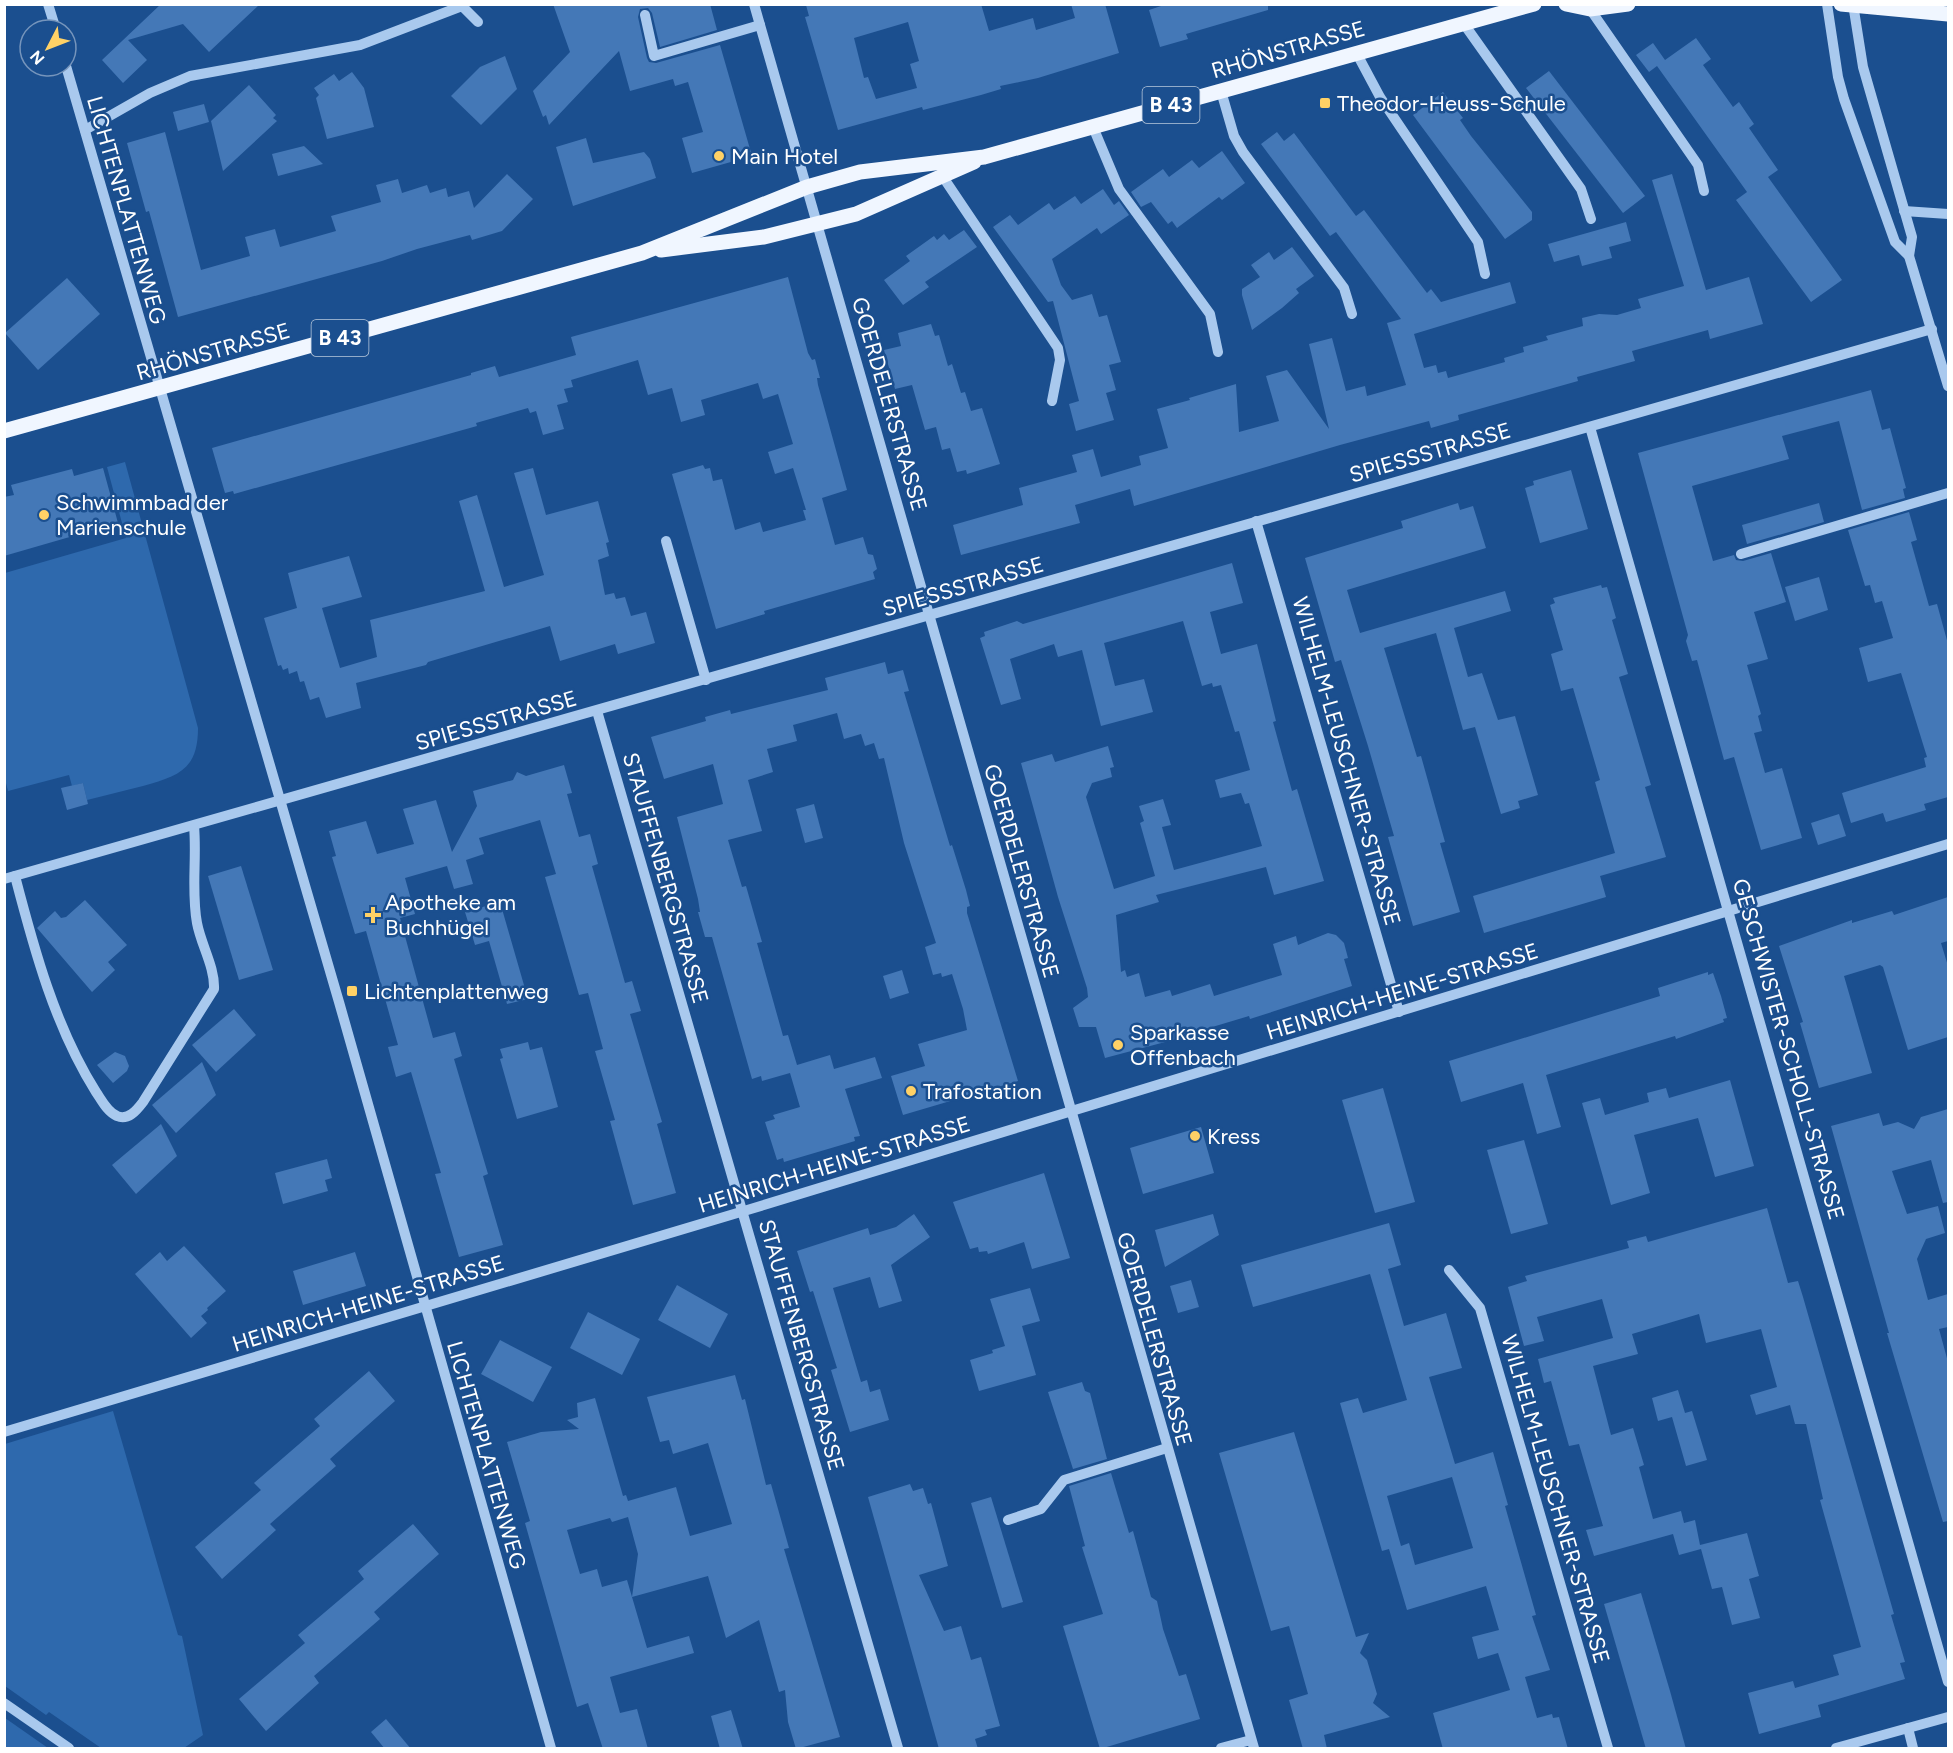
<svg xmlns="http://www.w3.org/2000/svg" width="1953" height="1753" font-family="Figtree,sans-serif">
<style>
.green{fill:#2e69ad}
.building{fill:#4478b7;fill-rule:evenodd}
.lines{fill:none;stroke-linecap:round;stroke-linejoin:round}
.minor{stroke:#a9c9ee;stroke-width:10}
.major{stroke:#f0f6ff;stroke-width:15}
.poi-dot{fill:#ffd166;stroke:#1b4f8f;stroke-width:2}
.labels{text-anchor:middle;stroke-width:5;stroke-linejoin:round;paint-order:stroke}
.shield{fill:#1b4f8f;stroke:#bbcadd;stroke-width:1.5}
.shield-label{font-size:21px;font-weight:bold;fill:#fff}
.street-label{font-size:22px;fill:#fff;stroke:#1b4f8f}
.poi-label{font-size:22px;fill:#fff;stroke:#1b4f8f;text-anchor:start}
</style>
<rect width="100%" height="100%" fill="#1b4f8f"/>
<g class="green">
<path d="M125,462L198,728C198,770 178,776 143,786C124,791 106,795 87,800L83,783L72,786L69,775L8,791L5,779V573L126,538L107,467Z"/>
<path d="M113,1411L178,1635L182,1636L203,1735L184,1748H101L49,1712L46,1715L5,1686V1444Z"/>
<path d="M4,1718H5L48,1748H5Z"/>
</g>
<g class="building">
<path d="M161,4H260L209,52L183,24L128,40L147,60L123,83L102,60Z"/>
<path d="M553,4H710L717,30L660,47L652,13L648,8L640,9L638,17L647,58L649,62L656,63L720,45L752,156L692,173L682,138L703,132L688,82L675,86L673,79L630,91L619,51L549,125L546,115L543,117L533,91L570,52Z"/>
<path d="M981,4L989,31L1033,18L1036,30L1075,18L1071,4H1105L1119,53L1038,78L1000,86L1001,89L981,95L923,110L922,107L838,130L805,17L809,16L806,5ZM908,22L919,61L910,64L917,88L876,99L868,77L864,78L854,38Z"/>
<path d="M1167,4H1268V10L1186,34L1188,39L1160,47L1149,10Z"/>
<path d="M1696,38L1711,59L1703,65L1733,107L1739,102L1754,124L1749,128L1778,170L1768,177L1842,280L1811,302L1736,200L1747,192L1657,66L1649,72L1636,55L1653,43L1665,60Z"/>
<path d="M505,56L517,89L481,125L451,96L480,67Z"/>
<path d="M1549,71L1645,196L1623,213L1526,88Z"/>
<path d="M352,72L364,88L374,127L327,139L316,98L319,95L314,88L334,74L339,81Z"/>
<path d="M249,85L276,115L273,118L277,121L223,171L211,121Z"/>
<path d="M1443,92L1463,118L1460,120L1471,136L1532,212V220L1505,239L1413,115Z"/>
<path d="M204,104L209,122L178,131L173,112Z"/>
<path d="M165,132L201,270L250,256L245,237L275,229L280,247L336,231L331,216L381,202L376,185L398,179L402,193L427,185L430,193L446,188L448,197L469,191L474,208L507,174L533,199L502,231L472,240L470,235L417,249L382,261L178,317L149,211L146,212L127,143Z"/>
<path d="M1277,132L1284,141L1294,133L1356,216L1364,210L1427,293L1431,289L1441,302L1510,282L1516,303L1414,334L1424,368L1436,365L1438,373L1446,371L1448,378L1505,362L1504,358L1524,352L1523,347L1548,340L1546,336L1583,326L1582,318L1599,314L1617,315L1641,308L1638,299L1684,286L1652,180L1672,174L1706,290L1749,277L1763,324L1710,339L1708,330L1632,351L1635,361L1577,377L1578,381L1458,415L1459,420L1431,428L1429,421L1340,445L1134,506L1130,489L1075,505L1080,523L961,555L953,525L1023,505L1019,488L1077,472L1072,455L1093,449L1101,477L1141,465L1139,456L1168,448L1157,409L1190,400L1189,398L1236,384L1239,432L1279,421L1266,376L1287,370L1329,429L1309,344L1332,338L1346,391L1365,386L1367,396L1406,385L1387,323L1401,319L1336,232L1330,236L1261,144Z"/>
<path d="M586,138L593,163L644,152L650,159L656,178L573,206L556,147Z"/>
<path d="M304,146L323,164L278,176L272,154Z"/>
<path d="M1222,151L1245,183L1222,200L1219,197L1177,228L1172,221L1168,224L1151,202L1141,207L1131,192L1163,169L1169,177L1192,160L1199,168Z"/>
<path d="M1103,189L1114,205L1119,201L1129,215L1101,234L1097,228L1052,259L1061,285L1072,300L1092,294L1099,317L1107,315L1121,362L1109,365L1116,390L1106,393L1114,420L1076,431L1069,404L1079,401L1053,301L1048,302L993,227L1010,215L1018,225L1049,203L1054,210L1075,196L1081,204Z"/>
<path d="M1626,222L1631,241L1609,247L1612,258L1582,266L1579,255L1554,262L1548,244Z"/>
<path d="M964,230L977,247L925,282L929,287L903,305L884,280L910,261L906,256L934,236L937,240L944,234L949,240Z"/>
<path d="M1292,247L1314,276L1296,289L1299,293L1282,308L1252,330L1242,295V289L1260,277L1251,265L1269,252L1274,260Z"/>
<path d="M788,277L808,353L812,360L815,359L820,378H817L818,385L847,490L822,498L835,545L863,537L868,554L873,555L877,569L873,572L875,579L764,611L765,614L716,629L672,474L703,465L705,469L710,468L713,481L722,479L735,530L760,522L763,532L806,520L803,510H806L793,468L775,474L768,452L793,444L778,394L763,399L758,383L701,400L705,415L681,422L672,388L648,395L638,360L571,380L573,387L564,389L568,402L557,405L564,429L543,435L536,411L530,413L528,408L476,423L477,426L234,494L233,491L225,493L212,448L471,375V373L495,366L499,377L576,355L571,337Z"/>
<path d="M67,278L100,314L38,370L5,333Z"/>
<path d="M931,324L935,336L939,335L948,366L952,364L961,393L965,392L971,411L982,408L1000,464L967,474L966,470L957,472L950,448L942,450L936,427L925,430L912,385L895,389L884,350L901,346L898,333Z"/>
<path d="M1871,390L1882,430L1890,428L1906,488L1903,489L1905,498L1862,510L1839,421L1782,436L1789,459L1692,486L1713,561L1734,555L1736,560L1743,561L1771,553L1786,602L1754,612L1768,659L1747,665L1761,714L1758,716L1762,731L1754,733L1765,773L1782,768L1802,838L1761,850L1734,757L1724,760L1697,660L1692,661L1686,641L1688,635L1638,453Z"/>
<path d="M103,468L118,523L4,556V497L14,495L11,485L72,469L74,476Z"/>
<path d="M533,468L546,515L598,501L609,542L606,543L609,556L598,560L605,595L614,593L616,599L625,597L631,616L646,612L655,643L618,654L615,644L560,661L550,626L428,662L426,665L356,683L361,708L326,718L319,697L310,700L304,681L300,682L297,671L289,674L288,668L283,670L281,665L278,666L264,618L297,608L288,573L349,556L362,597L322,608L340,668L377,657L370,620L485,591L459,501L477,495L504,587L544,575L514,473Z"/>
<path d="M1571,470L1588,529L1540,543L1525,488L1534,485L1533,481Z"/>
<path d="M1458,503L1460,510L1473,506L1486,548L1347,590L1360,633L1505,591L1511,611L1454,628L1468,677L1482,673L1498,720L1515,716L1538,795L1518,801L1520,808L1501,814L1475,727L1463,730L1436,633L1384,648L1417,757L1421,756L1445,842L1440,843L1460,912L1413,926L1388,837L1394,836L1368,746L1341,660L1335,662L1305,558L1403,528L1401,521Z"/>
<path d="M1819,503L1824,522L1747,544L1742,525Z"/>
<path d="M1909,512L1917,540L1911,542L1929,606L1937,604L1948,644V797L1924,804L1926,810L1886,822L1883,813L1851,823L1842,793L1926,767L1924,758L1927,757L1901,673L1868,682L1859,648L1893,638L1882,601L1875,603L1870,585L1865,586L1848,530Z"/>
<path d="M1232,563L1243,603L1210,612L1221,654L1257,644L1276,721L1273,722L1292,791L1297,789L1324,881L1274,895L1266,867L1156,895L1159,902L1116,915L1121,972L1125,970L1127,977L1139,973L1145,997L1170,990L1172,996L1210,984L1214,996L1282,975L1273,944L1296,936L1298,945L1328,933L1336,935L1344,943L1348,958L1344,959L1352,986L1250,1019L1249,1016L1199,1031V1033L1105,1058L1096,1027H1079L1073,1008L1088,997L1087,988L1058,897L1021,763L1052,754L1055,762L1108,746L1114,767L1110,768L1112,777L1092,783L1086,797L1114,889L1155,876L1140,823L1144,821L1139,806L1163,799L1171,825L1162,827L1174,870L1262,846L1249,803L1245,804L1241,793L1220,798L1215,780L1250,770L1239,731L1235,732L1221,685L1213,687L1212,683L1202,686L1183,621L1104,643L1115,686L1144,679L1153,712L1101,726L1082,650L1058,657L1054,644L1010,659L1021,699L1001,705L980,638L985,636L984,632L1017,621L1023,624Z"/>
<path d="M1819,577L1828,610L1795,621L1785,587Z"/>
<path d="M1601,585L1602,588L1607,587L1616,618L1612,620L1628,674L1619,677L1651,785L1645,787L1666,857L1600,876L1606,897L1484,933L1473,896L1615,853L1595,782L1600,780L1573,688L1561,691L1551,654L1563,650L1550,605L1555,603L1553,598Z"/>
<path d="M885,662L888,674L903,670L909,691L904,692L950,846L952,845L966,890L970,906L967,907V913L1018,1081L903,1115L891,1076L925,1066L918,1044L967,1030L963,1009L952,974L942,977L941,973L933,975L925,947L936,943L904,843L884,758L879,759L874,743L865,746L861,734L844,739L837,713L793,725L797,741L767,749L773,772L748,780L762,831L728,840L742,887L746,886L762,942L757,943L783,1036L788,1035L797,1065L830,1055L834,1069L875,1057L882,1078L845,1089L860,1136L854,1137L855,1141L784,1162L783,1158L777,1160L765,1122L775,1119L773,1115L800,1107L790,1073L762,1081L761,1076L752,1079L712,937H705L698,912H700L698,899L677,817L723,804L713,764L664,779L651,737L706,721L705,717L730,710L731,714L828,690L825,678Z"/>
<path d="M564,765L572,793L567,794L579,837L590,834L598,864L592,866L625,983L632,981L641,1011L630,1014L662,1122L657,1124L676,1193L633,1205L610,1121L615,1120L595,1051L603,1049L588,993L579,995L545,877L556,874L540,820L479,838L484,854L466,860L473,884L454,889L447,866L405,878L415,914L400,918L433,1038L455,1032L462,1056L454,1059L488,1174L483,1176L503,1245L459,1257L435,1174L441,1173L411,1072L396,1077L388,1047L398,1045L366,931L355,934L332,857L336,856L329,831L366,821L377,854L414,844L403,809L436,800L452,852L477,806L473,791L513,780L517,772L526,776Z"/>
<path d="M83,783L88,804L67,810L61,788Z"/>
<path d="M814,804L823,838L805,843L796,809Z"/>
<path d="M1839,814L1846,836L1818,845L1811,823Z"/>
<path d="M241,866L273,970L239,980L208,876Z"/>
<path d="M1948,897V941L1941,943L1948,966V1037L1908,1050L1883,967L1880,965L1844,976L1872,1073L1819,1088L1800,1023L1803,1022L1779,946L1852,920V923L1892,911L1894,915Z"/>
<path d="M85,900L127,945L108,962L115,970L92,992L37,928L55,911L61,918L66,917Z"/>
<path d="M500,902L528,999L507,1004L489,941L475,945L465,912Z"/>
<path d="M902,970L909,993L890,999L883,976Z"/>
<path d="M1708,972V975L1713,973L1721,996L1727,1018L1723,1019L1724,1022L1676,1039L1675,1036L1546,1075L1561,1127L1537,1134L1523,1083L1461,1102L1449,1061L1660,996L1658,988Z"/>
<path d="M234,1009L256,1035L216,1072L192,1045Z"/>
<path d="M528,1042L530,1050L542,1047L558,1107L517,1119L500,1059L503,1058L500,1049Z"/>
<path d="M115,1052L125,1056L129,1066L127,1071L113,1083L97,1065Z"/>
<path d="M202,1062L216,1095L176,1133L152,1105Z"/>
<path d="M1730,1080L1754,1166L1715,1177L1698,1118L1634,1135L1650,1193L1611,1205L1582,1103L1600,1098L1605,1115L1649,1102L1647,1093L1666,1088L1669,1098Z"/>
<path d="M1383,1088L1415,1202L1375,1213L1342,1100Z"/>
<path d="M1948,1109V1202L1943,1203L1931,1160L1892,1171L1907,1214L1938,1206L1945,1233L1926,1239L1917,1259L1928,1300L1948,1294V1327L1939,1329L1948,1362V1521L1943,1522L1887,1333H1889L1831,1126L1879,1113L1883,1126L1898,1122L1914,1129L1921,1117Z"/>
<path d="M161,1124L177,1156L136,1194L112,1165Z"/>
<path d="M1201,1127L1214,1173L1143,1194L1130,1148Z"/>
<path d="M1524,1140L1548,1224L1511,1234L1487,1150Z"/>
<path d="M327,1159L332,1178L325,1180L328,1191L283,1204L275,1173Z"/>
<path d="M1044,1173L1070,1258L1032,1269L1024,1242L988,1254L987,1251L979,1252L978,1247L970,1249L953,1202Z"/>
<path d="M1767,1208L1788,1283L1798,1281L1803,1297L1894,1614L1891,1615L1905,1662L1900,1663L1905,1679L1818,1705L1821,1717L1759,1734L1748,1693L1793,1681L1795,1688L1839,1675L1833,1655L1861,1647L1820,1500L1823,1499L1806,1424H1795L1790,1405L1756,1415L1750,1395L1777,1387L1761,1329L1706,1343L1699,1314L1632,1334L1638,1354L1593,1366L1611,1435L1633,1428L1644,1465L1639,1467L1653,1519L1681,1511L1684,1523L1695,1520L1700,1545L1747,1533L1759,1576L1749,1579L1760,1618L1732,1625L1722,1587L1712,1589L1701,1549L1679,1555L1673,1534L1594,1556L1586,1530L1603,1526L1579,1444L1569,1446L1551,1381L1544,1383L1538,1359L1613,1338L1602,1299L1537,1317L1544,1341L1524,1346L1508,1287L1527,1281L1525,1276L1629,1248L1627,1241L1646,1236L1648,1242Z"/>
<path d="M914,1214L930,1237L891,1265L902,1301L879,1308L870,1277L833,1288L861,1382L867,1380L870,1392L880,1389L889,1420L850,1432L831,1370L837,1368L813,1291L810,1292L797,1251L868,1228L870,1235L896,1227Z"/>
<path d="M1213,1214L1219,1235L1165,1267L1155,1230Z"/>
<path d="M1389,1223L1401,1265L1388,1269L1404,1326L1446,1313L1462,1368L1429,1377L1455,1464L1493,1452L1508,1505L1505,1506L1536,1615L1532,1616L1550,1670L1525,1677L1537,1718L1552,1714L1553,1718L1559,1717L1568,1749H1443L1433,1713L1510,1690L1498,1653L1478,1659L1472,1637L1499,1630L1486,1586L1407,1610L1389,1549L1382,1551L1340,1403L1358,1398L1363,1413L1407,1400L1370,1274L1253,1307L1241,1265ZM1452,1477L1473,1548L1415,1565L1409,1543L1401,1546L1387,1496Z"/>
<path d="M184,1246L226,1291L207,1308L208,1310L201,1316L207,1323L191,1338L135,1274L160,1252L167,1261Z"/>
<path d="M355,1252L366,1286L303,1305L293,1271Z"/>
<path d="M1191,1280L1199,1307L1178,1313L1170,1286Z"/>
<path d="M677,1285L728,1314L710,1348L658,1320Z"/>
<path d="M1030,1288L1040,1321L1022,1326L1036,1375L979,1391L970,1360L993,1353L992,1350L1005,1346L990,1299Z"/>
<path d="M588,1312L640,1339L622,1375L570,1348Z"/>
<path d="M500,1340L552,1367L533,1402L481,1374Z"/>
<path d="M369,1371L395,1401L330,1459L336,1466L270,1524L276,1530L222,1579L195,1547L261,1490L254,1483L320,1426L314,1419Z"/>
<path d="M735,1375L742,1400L745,1399L766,1485L771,1484L789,1548L784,1549L840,1737L796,1749L788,1722L785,1690L779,1692L759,1620L726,1638L708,1576L632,1597L638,1554L628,1517L612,1522L610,1518L567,1530L580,1574L597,1569L602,1587L627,1580L647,1648L689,1636L694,1653L610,1677L620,1713L637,1709L648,1749H603L588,1703L577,1707L525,1523L530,1521L507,1442L541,1432L579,1429L567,1420L578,1417L577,1403L595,1398L623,1496L626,1495L628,1501L676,1487L690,1536L732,1524L708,1443L673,1454L669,1440L660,1442L647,1397Z"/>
<path d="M1082,1382L1085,1391L1090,1393L1107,1459L1073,1469L1048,1392Z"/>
<path d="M1678,1390L1685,1413L1692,1411L1707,1460L1686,1466L1672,1417L1658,1421L1652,1398Z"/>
<path d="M1294,1432L1356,1637L1369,1633L1360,1653L1367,1660L1377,1694L1373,1703L1390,1717L1324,1735L1327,1749H1303L1289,1700L1308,1694L1289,1626L1271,1631L1219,1453Z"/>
<path d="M1111,1473L1129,1533L1133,1531L1151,1597L1157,1601L1163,1629L1179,1676L1186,1674L1200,1719L1100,1749L1063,1626L1103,1614L1082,1547L1085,1546L1069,1486Z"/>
<path d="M910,1484L913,1491L923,1488L928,1504L931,1503L948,1566L919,1575L944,1631L961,1626L971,1660L981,1657L1000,1726L985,1730L987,1735L975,1739L978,1749H939L868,1497Z"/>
<path d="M991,1497L1023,1602L1002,1608L971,1503Z"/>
<path d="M413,1524L439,1554L374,1612L380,1619L314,1676L319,1683L266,1731L239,1699L305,1643L298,1635L364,1579L358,1571Z"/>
<path d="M1641,1593L1670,1691L1686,1749H1646L1604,1604Z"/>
<path d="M731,1710L743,1749H720L711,1716Z"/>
<path d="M386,1719L411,1749H385L371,1732Z"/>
</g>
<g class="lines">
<g class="minor">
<path d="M48,4L56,30"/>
<path d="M754,4L1254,1748"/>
<path d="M1827,4L1838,77L1844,99L1895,242L1909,256L1948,386"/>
<path d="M1853,4L1863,67L1912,237L1909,256"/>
<path d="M1590,9L1698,165L1704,191"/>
<path d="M645,15L654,56L760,25"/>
<path d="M1464,24L1581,189L1591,219"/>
<path d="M1357,54L1380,97L1478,242L1485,274"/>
<path d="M66,66L339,1002L551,1748"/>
<path d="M1221,91L1234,136L1243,152L1344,288L1352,314"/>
<path d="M1093,127L1119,189L1210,314L1218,352"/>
<path d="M85,130L150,93L190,76L360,45L462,6L478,22"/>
<path d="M943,177L1058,348L1060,360L1052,401"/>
<path d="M1904,211L1948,214"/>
<path d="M1590,427L1948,1682"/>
<path d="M1256,521L1399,1012"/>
<path d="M666,541L706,680"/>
<path d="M1741,554L1948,493"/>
<path d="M597,711L898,1748"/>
<path d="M15,876C34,949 55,1027 96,1092C101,1099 107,1112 117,1116C128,1121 137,1110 143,1102L214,989C215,967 201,945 197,923C191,891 197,858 194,826"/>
<path d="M4,879L1932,329"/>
<path d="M1449,1270L1480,1308L1608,1748"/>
<path d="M4,1432L744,1211L1948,844"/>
<path d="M1008,1520L1041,1509L1064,1480L1167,1448"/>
<path d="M4,1703L69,1748"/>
<path d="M1908,1728L1913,1748"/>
<path d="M1221,1748L1251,1740"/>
<path d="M1836,1748L1948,1717"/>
</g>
<g class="major">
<path d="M1566,4L1590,9L1628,4"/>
<path d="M1841,4L1948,14"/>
<path d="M661,250L764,237L856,214L974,162"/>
<path d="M4,431L642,253L807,187L860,172L984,157L1534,4"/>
</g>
</g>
<g class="poi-dot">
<rect x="1319" y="97" width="12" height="12" rx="3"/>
<circle cx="719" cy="156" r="6"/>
<circle cx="44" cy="515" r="6"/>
<path d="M370 906h6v6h6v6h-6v6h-6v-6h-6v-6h6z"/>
<rect x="346" y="985" width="12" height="12" rx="3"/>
<circle cx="1118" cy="1045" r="6"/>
<circle cx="911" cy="1091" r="6"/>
<circle cx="1195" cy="1136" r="6"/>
</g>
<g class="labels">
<g class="shield">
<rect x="1142.5" y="87" width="57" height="36" rx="4.5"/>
<rect x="311.5" y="320" width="57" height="36" rx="4.5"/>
</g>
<g class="shield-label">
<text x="1171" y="112">B 43</text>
<text x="340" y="345">B 43</text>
</g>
<g class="street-label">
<text transform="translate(1288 49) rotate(-16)" y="8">RHÖNSTRASSE</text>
<text transform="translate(127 210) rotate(74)" y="8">LICHTENPLATTENWEG</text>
<text transform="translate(213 351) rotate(-16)" y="8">RHÖNSTRASSE</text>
<text transform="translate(890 404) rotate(74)" y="8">GOERDELERSTRASSE</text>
<text transform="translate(1430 452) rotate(-16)" y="8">SPIESSSTRASSE</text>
<text transform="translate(963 586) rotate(-16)" y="8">SPIESSSTRASSE</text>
<text transform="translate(496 720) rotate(-16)" y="8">SPIESSSTRASSE</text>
<text transform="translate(1347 761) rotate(74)" y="8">WILHELM-LEUSCHNER-STRASSE</text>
<text transform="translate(1022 871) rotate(74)" y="8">GOERDELERSTRASSE</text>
<text transform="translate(666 878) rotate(74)" y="8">STAUFFENBERGSTRASSE</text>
<text transform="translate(1402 991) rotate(-17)" y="8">HEINRICH-HEINE-STRASSE</text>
<text transform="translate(1789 1049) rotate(74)" y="8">GESCHWISTER-SCHOLL-STRASSE</text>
<text transform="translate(834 1164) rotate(-17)" y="8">HEINRICH-HEINE-STRASSE</text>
<text transform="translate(368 1303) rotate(-17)" y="8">HEINRICH-HEINE-STRASSE</text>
<text transform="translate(1155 1339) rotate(74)" y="8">GOERDELERSTRASSE</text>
<text transform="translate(802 1345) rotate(74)" y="8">STAUFFENBERGSTRASSE</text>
<text transform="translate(487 1455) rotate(74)" y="8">LICHTENPLATTENWEG</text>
<text transform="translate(1556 1499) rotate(74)" y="8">WILHELM-LEUSCHNER-STRASSE</text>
</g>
<g class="poi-label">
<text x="1337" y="111">Theodor-Heuss-Schule</text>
<text x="731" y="164">Main Hotel</text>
<text x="56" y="510">Schwimmbad der<tspan x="56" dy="25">Marienschule</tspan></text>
<text x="385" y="910">Apotheke am<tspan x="385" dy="25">Buchhügel</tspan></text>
<text x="364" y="999">Lichtenplattenweg</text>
<text x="1130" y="1040">Sparkasse<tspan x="1130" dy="25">Offenbach</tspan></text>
<text x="923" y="1099">Trafostation</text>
<text x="1207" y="1144">Kress</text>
</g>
</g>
<rect width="1953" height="1753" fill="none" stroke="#ffffff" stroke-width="12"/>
<g transform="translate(48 48) rotate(228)"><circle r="28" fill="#1b4f8f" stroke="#7695bc" stroke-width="1.5"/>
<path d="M0-4.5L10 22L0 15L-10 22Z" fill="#ffd166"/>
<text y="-9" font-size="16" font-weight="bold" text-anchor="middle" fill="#ffffff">N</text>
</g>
</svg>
